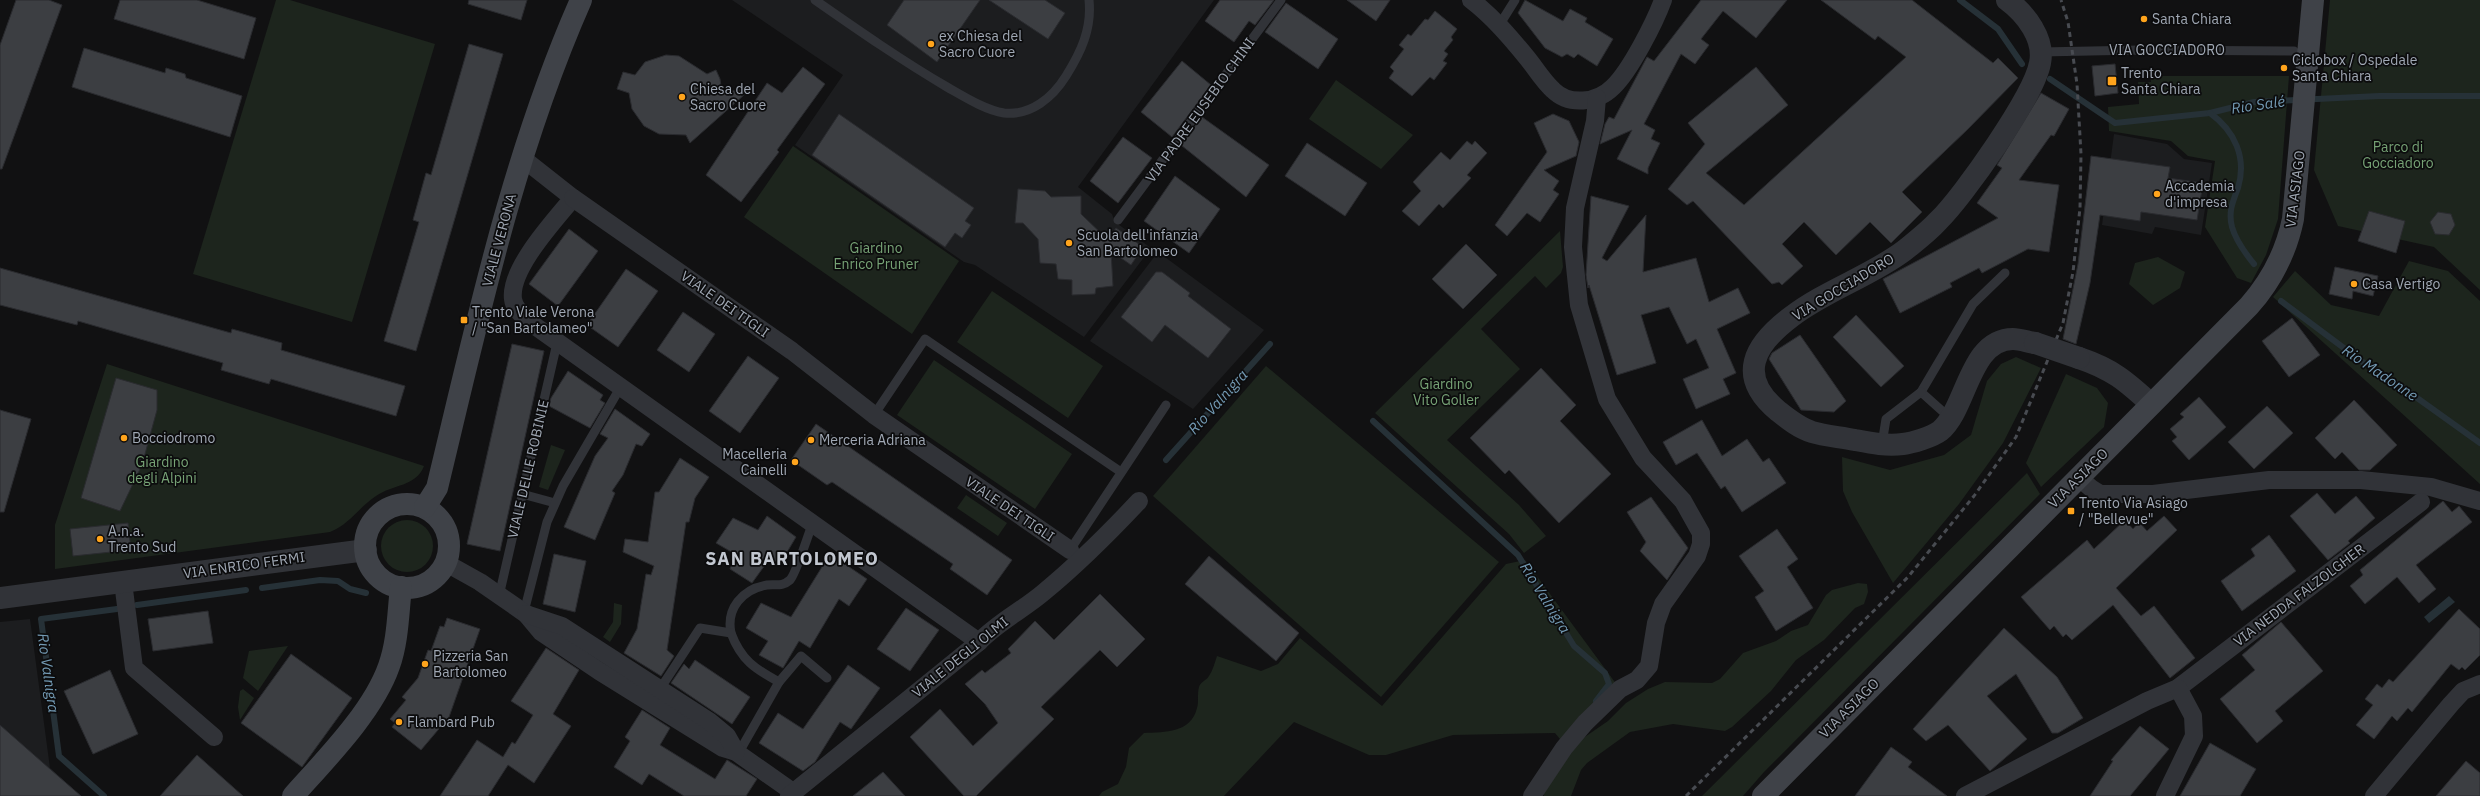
<svg xmlns="http://www.w3.org/2000/svg" width="2480" height="796" font-family="'IBM Plex Sans',sans-serif">
<style>
.built{fill:#1c1d1f}
.green{fill:#1d251d}
.water{fill:#263137}
.lines{fill:none;stroke-linecap:round;stroke-linejoin:round}
.stream{stroke:#263137;stroke-width:6}
.building{fill:#3c3e42;stroke:#2a2b2f}
.service{stroke:#313338;stroke-width:9}
.minor{stroke:#313338;stroke-width:18}
.tertiary{stroke:#313338;stroke-width:22}
.secondary{stroke:#3f4248;stroke-width:22}
.rail{stroke:#484b51;stroke-width:3;stroke-dasharray:5 4;stroke-linecap:butt}
.tertiary-bridge{stroke:#313338;stroke-width:22}
.poi-dot{fill:#ffa41c;stroke:#0c0c0d;stroke-width:1.5}
.labels{text-anchor:middle;stroke-width:3.5;stroke-linejoin:round;paint-order:stroke}
.poi-label{font-size:14px;fill:#a0a8b4;stroke:#0c0c0d;text-anchor:start}
.street-label{font-size:14px;fill:#a0a8b4;stroke:#0c0c0d}
.park-label{font-size:14px;fill:#76a275;stroke:#0c0c0d}
.water-label{font-size:15px;font-style:italic;fill:#739ab4;stroke:#0c0c0d}
.district-label{font-size:18px;font-weight:bold;letter-spacing:1px;fill:#c2c7d0;stroke:#0c0c0d}
</style>
<rect width="100%" height="100%" fill="#111112"/>
<g class="built">
<path d="M732,0H1214L1078,187L1112,214L1115,222L1151,248L1084,337L975,265L964,262L795,145L843,75Z"/>
<path d="M2114,134L2167,144L2184,159L2212,163L2201,235L2155,227L2152,234L2102,225Z"/>
<path d="M1158,252L1264,330L1193,409L1090,341Z"/>
<path d="M30,619L50,768L81,796H0V622Z"/>
</g>
<g class="green">
<path d="M276,0H290L435,44L352,322L193,274Z"/>
<path d="M2330,0H2480V290L2434,247L2338,226L2314,170Z"/>
<path d="M2150,76H2289L2278,219L2266,255L2251,283L2237,278L2205,227L2215,161L2188,156L2171,141L2109,131L2108,107L2139,104L2138,82H2151Z"/>
<path d="M1336,80L1413,135L1381,169L1309,119Z"/>
<path d="M793,146L959,261L912,334L744,217Z"/>
<path d="M1560,231L1563,267L1561,273L1546,288L1535,276L1481,329L1520,369L1447,440L1519,505L1546,536L1524,553L1509,534L1375,413Z"/>
<path d="M2158,257L2185,272L2180,288L2153,305L2129,284L2135,263Z"/>
<path d="M2409,261L2448,271L2480,301V484L2273,297L2295,271L2331,305L2379,316Z"/>
<path d="M992,291L1103,366L1068,418L957,342Z"/>
<path d="M2016,357L2041,368L2003,443L1959,504L1893,583L1852,512L1843,491L1842,457L1890,470L1944,455L1971,435L1987,381L2001,364Z"/>
<path d="M934,360L1072,454L1035,509L897,415Z"/>
<path d="M107,364L424,466C416,487 393,484 376,496C359,507 350,524 330,532L55,569V525Z"/>
<path d="M1266,366L1499,562L1381,697L1153,496Z"/>
<path d="M2066,374L2097,388L2108,403L2104,427L2041,487L2026,463Z"/>
<path d="M551,445L565,450L548,490L539,487Z"/>
<path d="M2027,473L2040,494L1764,772L1743,796H1702Z"/>
<path d="M966,495L1007,523L998,536L957,508Z"/>
<circle cx="407" cy="546" r="26"/>
<path d="M1525,560L1617,685L1564,744L1555,733L1453,735L1386,755H1369L1294,722L1224,796H1099L1102,792L1118,784L1126,767L1129,748L1144,733C1165,732 1191,733 1197,708C1199,702 1197,694 1199,687C1201,681 1206,681 1209,676C1213,670 1215,662 1217,656L1261,671L1278,664L1300,638L1382,706L1506,564Z"/>
<path d="M1858,583L1867,584L1868,592L1864,604L1855,608L1824,640L1796,660L1771,691L1732,727L1725,731L1673,724L1630,732L1587,763L1581,770L1571,796H1544V791L1579,741L1608,721L1626,703L1648,689L1665,682L1712,683L1720,679L1743,653L1776,641L1791,631L1808,625L1826,595L1832,590Z"/>
<path d="M614,603L622,605L621,624L610,642L603,637L613,622Z"/>
<path d="M288,646L258,691L243,678L249,651Z"/>
<path d="M243,689L254,698L240,720L238,707L240,691Z"/>
</g>
<path class="water" d="M2449,596L2455,602L2429,623L2424,617Z"/>
<g class="lines">
<g class="stream">
<path d="M1960,0L1998,29L2022,64"/>
<path d="M2050,79L2115,123L2210,113L2254,102L2379,96H2480"/>
<path d="M2210,113C2235,131 2247,158 2238,188C2233,201 2228,212 2232,227C2236,241 2245,253 2254,264"/>
<path d="M2281,301L2368,366L2399,385L2480,443"/>
<path d="M1373,421L1518,555L1574,646L1605,673L1609,684L1596,701"/>
<path d="M1166,460L1270,344"/>
<path d="M262,588L320,580L338,581L350,589L366,593"/>
<path d="M137,605L246,590"/>
<path d="M104,796L59,756L41,619L117,609"/>
</g>
</g>
<g class="building">
<path d="M16,0H49L62,5L2,169H0V45Z"/>
<path d="M120,0H197L256,18L244,59L114,19Z"/>
<path d="M469,0H527L521,20L468,4Z"/>
<path d="M904,0H980L937,62L887,25Z"/>
<path d="M989,0H1045L1065,13L1048,39Z"/>
<path d="M1220,0H1274L1255,25L1249,21L1234,42L1205,21Z"/>
<path d="M1347,0H1390L1376,21Z"/>
<path d="M1525,0L1563,21L1570,9L1587,18L1585,22L1613,39L1597,66L1578,54L1574,58L1567,54L1562,57L1545,48L1518,13Z"/>
<path d="M1701,0H1787L1756,38L1723,11L1701,39L1709,45L1695,64L1681,54L1644,124L1655,130L1651,139L1660,143L1648,168V174L1617,159L1632,130L1600,144L1605,124L1609,117L1614,119L1647,57L1654,61Z"/>
<path d="M1821,0H1912L1993,63L1998,58L2018,78L1967,130L1902,192L1922,212L1891,243L1870,222L1836,255L1804,222L1782,244L1803,266L1782,285L1779,282L1772,284L1693,201L1687,205L1668,189L1705,144L1688,123L1756,67L1788,105L1706,173L1744,205L1906,57L1878,36L1875,40Z"/>
<path d="M1286,3L1338,39L1318,69L1265,32Z"/>
<path d="M1435,11L1457,29L1451,37L1453,40L1444,51L1448,54L1443,61L1447,63L1434,80L1430,77L1412,96L1389,78L1394,71L1390,67L1404,49L1399,45L1408,34L1411,36L1425,19L1428,20Z"/>
<path d="M469,44L503,54L416,351L384,341L419,222L413,220L426,173L431,175Z"/>
<path d="M84,48L165,73L166,68L185,74L186,78L242,96L230,137L72,87Z"/>
<path d="M666,55L679,56L707,74L716,70L720,79L722,93L753,87L690,143L686,135L659,134L644,126L632,109L629,93L617,89L623,72L635,75L645,62Z"/>
<path d="M1182,61L1211,85L1172,137L1141,112Z"/>
<path d="M2115,64L2118,93L2095,96L2092,66Z"/>
<path d="M803,67L825,84L777,150L779,152L741,202L706,175L767,83L782,93Z"/>
<path d="M2041,93L2069,109L2054,136L2051,135L2019,180L2059,185L2049,252L2028,249L1982,273L1979,268L1950,283L1952,287L1900,313L1883,279L1998,218L1977,203L2002,168L1997,165Z"/>
<path d="M839,114L974,208L965,221L971,225L962,238L955,233L945,247L812,155Z"/>
<path d="M1553,114L1569,121L1579,142L1576,156L1544,170L1559,181L1553,190L1559,194L1540,222L1527,213L1507,236L1495,225L1547,152L1534,123Z"/>
<path d="M1202,117L1269,165L1246,197L1181,145Z"/>
<path d="M1123,137L1152,158L1118,203L1090,181Z"/>
<path d="M1467,141L1472,145L1475,141L1487,153L1467,175L1471,178L1443,208L1439,204L1419,226L1402,211L1421,191L1413,182L1441,152L1450,160Z"/>
<path d="M1307,143L1367,183L1345,216L1285,176Z"/>
<path d="M2091,156L2170,167L2168,178L2203,183L2197,220L2141,212L2140,221L2100,215L2090,283L2076,344L2063,339L2078,264Z"/>
<path d="M1175,176L1220,209L1189,253L1144,221Z"/>
<path d="M1018,189L1045,191L1051,197L1081,196V214L1108,240L1116,228L1143,247L1131,265L1111,251L1113,286L1096,288L1095,294L1072,295V280L1058,279L1056,264L1040,263L1038,239L1023,223H1015Z"/>
<path d="M1591,196L1629,206L1602,258L1607,261L1646,215L1643,272L1696,258L1709,302L1738,288L1750,313L1717,329L1736,373L1723,379L1730,394L1696,409L1683,379L1709,368L1696,339L1687,344L1669,307L1641,315L1656,363L1617,375L1589,285L1588,288L1586,275Z"/>
<path d="M2369,211L2405,221L2396,253L2358,241Z"/>
<path d="M2438,212L2451,214L2455,225L2449,235L2435,234L2430,222Z"/>
<path d="M569,229L598,251L558,306L529,284Z"/>
<path d="M1466,244L1497,275L1463,309L1432,279Z"/>
<path d="M2335,267L2378,276L2373,296L2353,291L2352,299L2329,294Z"/>
<path d="M0,268L231,333L232,329L282,343L281,350L405,386L396,416L271,379L269,384L221,370L223,363L78,321L77,325L0,305Z"/>
<path d="M626,269L658,291L618,347L587,325Z"/>
<path d="M1156,272H1162L1190,293L1188,296L1231,329L1208,358L1165,325L1152,342L1121,317Z"/>
<path d="M683,312L715,334L689,372L657,350Z"/>
<path d="M1856,315L1904,366L1881,387L1833,337Z"/>
<path d="M2292,318L2320,355L2289,377L2262,341Z"/>
<path d="M1800,335L1846,401L1834,412L1801,410L1769,359L1772,353Z"/>
<path d="M512,344L544,351L500,551L467,544Z"/>
<path d="M748,356L779,378L740,433L709,411Z"/>
<path d="M1541,368L1576,405L1560,421L1611,474L1559,523L1509,470L1505,474L1470,438Z"/>
<path d="M568,371L603,395L600,400L605,403L590,428L549,406L551,398Z"/>
<path d="M116,378L157,390V410L142,465L120,511L81,498Z"/>
<path d="M2199,397L2226,427L2189,460L2172,441L2177,437L2170,429L2184,417L2180,414Z"/>
<path d="M2354,400L2397,445L2370,470H2359L2342,452L2335,459L2315,438Z"/>
<path d="M2267,406L2293,433L2254,469L2228,442Z"/>
<path d="M615,409L650,434L642,446L636,444L623,475L612,491L615,493L595,540L564,527L595,456L608,438L600,434Z"/>
<path d="M0,410L31,419L4,512H0Z"/>
<path d="M1702,420L1722,456L1747,439L1763,462L1769,458L1786,483L1742,512L1725,486L1721,489L1697,453L1676,465L1663,442Z"/>
<path d="M816,424L1012,560L987,595L950,569L953,564L832,482L827,485L791,460Z"/>
<path d="M680,458L709,477L695,498L689,522H686L667,650L674,656L661,676L624,653L637,629L646,574L651,575L654,566L623,552L625,539L648,542L655,492H659Z"/>
<path d="M2317,493L2335,514L2356,496L2375,518L2348,541L2350,543L2328,560L2290,516Z"/>
<path d="M1651,497L1688,548L1667,580L1640,551L1646,542L1627,512Z"/>
<path d="M2443,501L2452,512L2459,506L2472,522L2416,565L2436,589L2419,603L2397,577L2365,604L2350,586L2363,575L2360,570Z"/>
<path d="M767,516L796,537L780,564L770,558L752,583L730,569L735,554L716,543L733,518L758,530Z"/>
<path d="M2164,516L2177,530L2116,588L2141,616L2154,606L2195,658L2170,678L2113,605L2072,640L2066,634L2063,637L2054,626L2050,630L2021,597L2087,540L2094,549L2125,520L2133,529L2139,522L2147,531Z"/>
<path d="M128,523L131,550L73,556L70,529Z"/>
<path d="M1777,529L1798,559L1787,567L1813,608L1776,631L1755,597L1764,591L1739,556Z"/>
<path d="M2269,535L2296,571L2242,611L2221,581L2255,556L2251,549Z"/>
<path d="M554,554L586,561L575,612L543,604Z"/>
<path d="M830,554L867,579L849,606L839,599L810,648L799,641L783,668L759,655L768,641L746,628L761,603L791,617Z"/>
<path d="M1209,556L1299,633L1276,661L1185,584Z"/>
<path d="M1100,594L1145,639L1117,667L1100,650L1041,707L1054,719L976,796H964L910,737L940,709L973,746L998,723L985,704L965,684L982,670L985,673L1011,653L1008,649L1035,621L1054,640Z"/>
<path d="M906,608L939,630L910,671L877,649Z"/>
<path d="M2459,609L2480,629V655L2465,670L2462,667L2459,670L2451,664L2412,712L2408,708L2397,721L2392,716L2374,739L2356,725L2373,705L2365,699L2377,684L2382,688L2389,679L2393,682Z"/>
<path d="M208,611L213,643L153,651L148,619Z"/>
<path d="M447,618L480,629L449,717L421,750L392,727L395,723L390,719L406,700L402,697L418,678L428,650L431,651L440,626L444,627Z"/>
<path d="M2281,622L2323,671L2275,711L2283,721L2257,743L2220,699L2255,670L2242,655Z"/>
<path d="M2004,628L2057,677L2083,718L2058,733H2052L2016,674L1987,696L2027,739L1990,771L1948,725L1926,741L1913,729Z"/>
<path d="M546,648L579,670L553,714L571,726L534,783L508,765L488,796H440L477,740L503,757L512,742L515,744L533,715L511,701Z"/>
<path d="M291,654L352,698L302,767L241,723Z"/>
<path d="M695,660L750,697L732,724L671,683L684,664L689,669Z"/>
<path d="M848,665L880,688L851,729L840,722L815,762L803,771L759,743L778,713L803,729Z"/>
<path d="M110,670L138,734L93,754L64,691Z"/>
<path d="M642,710L670,728L660,745L715,779L727,760L757,779L746,796H684L649,774L642,785L614,767L630,741L625,737Z"/>
<path d="M0,725L50,769L81,796H0Z"/>
<path d="M2140,726L2169,749L2130,796H2090L2113,761L2111,760Z"/>
<path d="M2210,743L2256,769L2240,796H2180Z"/>
<path d="M1891,747L1912,762L1908,767L1947,796H1855Z"/>
<path d="M197,755L243,796H160Z"/>
<path d="M2466,761L2480,773V796H2436Z"/>
<path d="M883,772L905,796H853Z"/>
</g>
<g class="lines">
<g class="service">
<path d="M815,0C858,30 901,60 947,87C963,96 985,110 1004,113C1031,116 1053,97 1066,76C1081,52 1092,29 1089,0"/>
<path d="M1500,24L1515,0"/>
<path d="M2041,52L2140,50L2294,51"/>
<path d="M1118,220L1281,0"/>
<path d="M874,415L925,339L1121,472"/>
<path d="M1950,418L1921,392L1973,304L2005,273"/>
<path d="M1882,444L1886,419L1921,392"/>
<path d="M522,494L555,503"/>
<path d="M1070,550L1166,405"/>
<path d="M499,596L557,343"/>
<path d="M524,612L547,522L563,486L620,388"/>
<path d="M731,633C726,609 742,589 767,585C776,584 782,587 790,580C796,574 808,535 812,525"/>
<path d="M779,682L801,656L827,678"/>
<path d="M660,689L700,628L731,633C741,660 755,669 779,682L738,754"/>
</g>
<g class="minor">
<path d="M1471,0C1493,17 1510,37 1528,59C1536,69 1543,81 1553,90C1569,106 1597,103 1613,87C1630,71 1655,22 1663,0"/>
<path d="M521,157L573,198C555,220 509,269 513,299C514,308 522,315 528,321L979,642"/>
<path d="M573,198L792,351L874,415L1070,550"/>
<path d="M2078,477L2092,489L2100,494H2153L2269,480H2361L2431,487L2480,501"/>
<path d="M446,563L480,582L526,614L541,632L599,671L723,748L736,752L793,792"/>
<path d="M123,582L134,668L214,737"/>
<path d="M526,614L562,626L709,721L727,736L736,752"/>
<path d="M789,796L979,642C998,622 1023,610 1044,592C1078,564 1109,533 1139,501"/>
<path d="M1532,796L1564,748L1585,723L1620,689L1637,680L1649,666L1656,623L1663,604L1697,556L1701,544V533L1683,501L1643,458L1607,399L1579,305L1573,247L1575,208L1595,121L1597,98"/>
<path d="M1965,796L2147,701L2178,688L2421,502"/>
<path d="M2165,796L2194,736L2193,716L2178,688"/>
<path d="M2374,796L2451,704L2463,691L2480,684"/>
</g>
<g class="tertiary">
<path d="M2007,0C2026,14 2045,39 2040,63C2034,96 1963,197 1938,221C1928,232 1916,241 1905,250C1871,276 1826,290 1791,317C1754,345 1736,376 1778,411C1788,419 1799,428 1812,432C1825,436 1841,437 1855,440C1871,443 1886,446 1903,444C1912,443 1932,437 1940,431C1967,409 1969,339 2013,339C2020,339 2028,342 2035,343"/>
<path d="M2079,358C2112,369 2126,381 2151,404"/>
<path d="M0,598L366,550"/>
</g>
<g class="secondary">
<circle cx="407" cy="546" r="42"/>
<path d="M425,507L437,488C477,323 512,156 581,0"/>
<path d="M293,796C325,760 373,712 389,666C398,641 398,613 401,587"/>
<path d="M1763,796L2249,306C2272,280 2286,253 2293,219L2313,0"/>
</g>
<path class="rail" d="M1686,796L1908,577L1974,496L2016,437L2063,323L2073,272L2080,208L2081,154L2077,84L2068,22L2061,0"/>
<path class="tertiary-bridge" d="M2035,343L2079,358"/>
</g>
<g class="poi-dot">
<circle cx="2144" cy="19" r="4"/>
<circle cx="931" cy="44" r="4"/>
<circle cx="2284" cy="68" r="4"/>
<rect x="2107" y="76" width="10" height="10" rx="2"/>
<circle cx="682" cy="97" r="4"/>
<circle cx="2157" cy="194" r="4"/>
<circle cx="1069" cy="243" r="4"/>
<circle cx="2354" cy="284" r="4"/>
<rect x="460" y="316" width="8" height="8" rx="2"/>
<circle cx="124" cy="438" r="4"/>
<circle cx="811" cy="440" r="4"/>
<circle cx="795" cy="462" r="4"/>
<rect x="2067" y="507" width="8" height="8" rx="2"/>
<circle cx="100" cy="539" r="4"/>
<circle cx="425" cy="664" r="4"/>
<circle cx="399" cy="722" r="4"/>
</g>
<g class="labels">
<g class="poi-label">
<text x="2152" y="24">Santa Chiara</text>
<text x="939" y="41">ex Chiesa del<tspan x="939" dy="16">Sacro Cuore</tspan></text>
<text x="2292" y="65">Ciclobox / Ospedale<tspan x="2292" dy="16">Santa Chiara</tspan></text>
<text x="2121" y="78">Trento<tspan x="2121" dy="16">Santa Chiara</tspan></text>
<text x="690" y="94">Chiesa del<tspan x="690" dy="16">Sacro Cuore</tspan></text>
<text x="2165" y="191">Accademia<tspan x="2165" dy="16">d'impresa</tspan></text>
<text x="1077" y="240">Scuola dell'infanzia<tspan x="1077" dy="16">San Bartolomeo</tspan></text>
<text x="2362" y="289">Casa Vertigo</text>
<text x="472" y="317">Trento Viale Verona<tspan x="472" dy="16">/ "San Bartolameo"</tspan></text>
<text x="132" y="443">Bocciodromo</text>
<text x="819" y="445">Merceria Adriana</text>
<text x="787" y="459" text-anchor="end">Macelleria<tspan x="787" dy="16">Cainelli</tspan></text>
<text x="2079" y="508">Trento Via Asiago<tspan x="2079" dy="16">/ "Bellevue"</tspan></text>
<text x="108" y="536">A.n.a.<tspan x="108" dy="16">Trento Sud</tspan></text>
<text x="433" y="661">Pizzeria San<tspan x="433" dy="16">Bartolomeo</tspan></text>
<text x="407" y="727">Flambard Pub</text>
</g>
<g class="street-label">
<text x="2167" y="55">VIA GOCCIADORO</text>
<text transform="translate(1200 110) rotate(-54)" y="5">VIA PADRE EUSEBIO CHINI</text>
<text transform="translate(2295 189) rotate(-83)" y="5">VIA ASIAGO</text>
<text transform="translate(499 240) rotate(-75)" y="5">VIALE VERONA</text>
<text transform="translate(1843 287) rotate(-31)" y="5">VIA GOCCIADORO</text>
<text transform="translate(725 304) rotate(35)" y="5">VIALE DEI TIGLI</text>
<text transform="translate(528 469) rotate(-77)" y="5">VIALE DELLE ROBINIE</text>
<text transform="translate(2078 478) rotate(-45)" y="5">VIA ASIAGO</text>
<text transform="translate(1010 509) rotate(34)" y="5">VIALE DEI TIGLI</text>
<text transform="translate(244 565) rotate(-8)" y="5">VIA ENRICO FERMI</text>
<text transform="translate(2299 595) rotate(-37)" y="5">VIA NEDDA FALZOLGHER</text>
<text transform="translate(960 657) rotate(-39)" y="5">VIALE DEGLI OLMI</text>
<text transform="translate(1849 708) rotate(-45)" y="5">VIA ASIAGO</text>
</g>
<g class="park-label">
<text x="2398" y="152">Parco di<tspan x="2398" dy="16">Gocciadoro</tspan></text>
<text x="876" y="253">Giardino<tspan x="876" dy="16">Enrico Pruner</tspan></text>
<text x="1446" y="389">Giardino<tspan x="1446" dy="16">Vito Goller</tspan></text>
<text x="162" y="467">Giardino<tspan x="162" dy="16">degli Alpini</tspan></text>
</g>
<g class="water-label">
<text transform="translate(2258 105) rotate(-8)" y="5">Rio Salé</text>
<text transform="translate(2380 373) rotate(34)" y="5">Rio Madonne</text>
<text transform="translate(1218 402) rotate(-48)" y="5">Rio Valnigra</text>
<text transform="translate(1545 598) rotate(58)" y="5">Rio Valnigra</text>
<text transform="translate(48 673) rotate(82)" y="5">Rio Valnigra</text>
</g>
<g class="district-label">
<text x="792" y="565">SAN BARTOLOMEO</text>
</g>
</g>
</svg>
